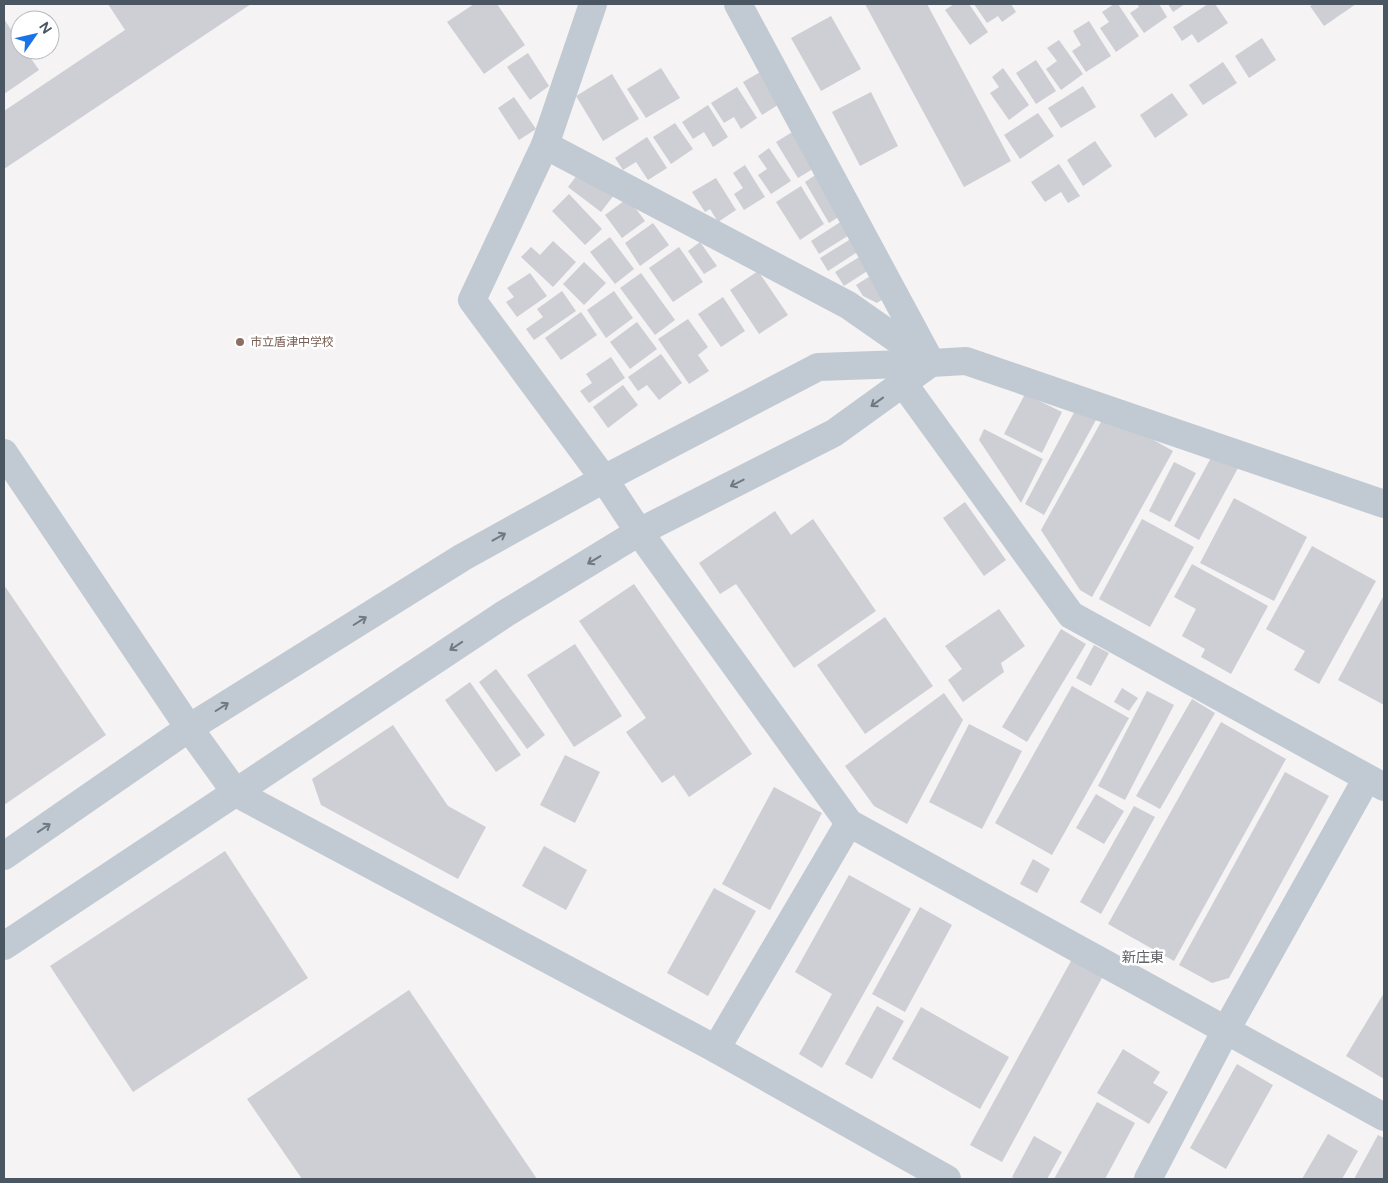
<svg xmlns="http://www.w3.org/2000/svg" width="1388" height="1183" font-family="Figtree,'Noto Sans JP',sans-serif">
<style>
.building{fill:#cdcfd5}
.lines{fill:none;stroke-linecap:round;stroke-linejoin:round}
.minor{stroke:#c1cad2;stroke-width:28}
.tertiary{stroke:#c1cad2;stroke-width:28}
.oneway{stroke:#6e7983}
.education-dot{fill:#8d6e63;stroke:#fff;stroke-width:2}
.labels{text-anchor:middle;stroke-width:5;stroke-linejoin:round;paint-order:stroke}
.education-label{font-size:12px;fill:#785e54;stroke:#fff;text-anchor:start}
.neighbourhood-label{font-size:14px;fill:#5f6368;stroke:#fff}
</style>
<rect width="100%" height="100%" fill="#f5f3f3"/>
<g class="building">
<path d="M108,4H251L4,169V111L125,30Z"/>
<path d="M474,4H497L525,45L484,74L447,22Z"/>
<path d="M865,4H927L1011,161L964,187Z"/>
<path d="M954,4H969L988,32L970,45L945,10Z"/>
<path d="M974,4H1011L1016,12L1002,22L998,16L987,23Z"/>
<path d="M1114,4H1118L1139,36L1116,52L1100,28L1109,22L1102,12Z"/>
<path d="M1137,4H1159L1167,17L1144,33L1130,13L1139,7Z"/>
<path d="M1168,4H1185L1173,12Z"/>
<path d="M1208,4H1215L1228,23L1198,43L1192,34L1182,41L1173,27Z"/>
<path d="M1314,4H1356L1324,26L1310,6Z"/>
<path d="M831,16L861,69L821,91L791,38Z"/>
<path d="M4,19L20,43V50H25L39,70L4,94Z"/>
<path d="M1089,21L1111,56L1086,72L1072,51L1081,45L1073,31Z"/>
<path d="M1262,38L1276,60L1249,78L1235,56Z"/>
<path d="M1059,40L1083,74L1061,90L1046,69L1057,61L1047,48Z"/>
<path d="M528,53L549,86L530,100L507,67Z"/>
<path d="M1036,60L1056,91L1036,104L1016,73Z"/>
<path d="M1223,62L1237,83L1203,105L1189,85Z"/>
<path d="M661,68L680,98L646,118L627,89Z"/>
<path d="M1003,68L1029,105L1009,120L990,93L999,87L992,77Z"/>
<path d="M762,71L781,103L762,115L743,82Z"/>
<path d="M612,74L639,119L603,141L576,96Z"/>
<path d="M1083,86L1096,107L1061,128L1048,108Z"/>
<path d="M737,87L757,118L741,129L734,117L724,123L711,103Z"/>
<path d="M871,92L898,146L860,166L832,112Z"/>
<path d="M1172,93L1188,115L1155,138L1140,115Z"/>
<path d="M514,97L536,129L519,140L498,108Z"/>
<path d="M708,105L728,137L713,147L704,132L693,139L682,122Z"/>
<path d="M1038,113L1054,136L1020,159L1004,135Z"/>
<path d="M675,123L693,149L671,164L653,137Z"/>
<path d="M794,131L816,167L798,178L776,142Z"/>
<path d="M647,137L667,168L648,180L636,162L623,170L615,158Z"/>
<path d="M1095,141L1112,166L1083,186L1067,160Z"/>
<path d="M769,148L791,181L771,194L758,175L767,169L758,156Z"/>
<path d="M1059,164L1080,196L1068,203L1061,192L1045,202L1031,182Z"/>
<path d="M745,165L765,197L744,210L734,194L743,188L733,173Z"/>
<path d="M581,170L614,195L601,212L568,187Z"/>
<path d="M820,172L845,213L829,223L805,182Z"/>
<path d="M716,178L736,210L718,222L710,209L705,212L692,192Z"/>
<path d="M801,186L824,224L800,240L776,202Z"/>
<path d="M569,194L602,229L585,245L552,211Z"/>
<path d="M628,198L645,221L622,238L605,215Z"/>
<path d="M845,219L854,232L819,254L811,241Z"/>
<path d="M653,223L669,245L640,266L625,243Z"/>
<path d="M610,237L634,269L615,284L590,252Z"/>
<path d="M854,237L862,249L828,271L820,258Z"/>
<path d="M553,241L576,262L553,287L521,257L531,247L540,255Z"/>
<path d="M700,242L717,266L704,274L688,251Z"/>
<path d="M679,247L703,282L673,302L649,268Z"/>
<path d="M864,254L872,268L844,286L835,272Z"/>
<path d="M584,262L606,283L584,305L563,284Z"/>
<path d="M758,271L788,315L759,334L730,290Z"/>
<path d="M530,273L547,296L517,317L506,302L514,297L507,288Z"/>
<path d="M641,273L675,320L655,335L620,288Z"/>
<path d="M875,273L888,296L877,303L863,296L856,285Z"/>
<path d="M562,291L576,311L534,340L526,329L543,317L537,309Z"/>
<path d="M614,291L633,318L606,338L587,310Z"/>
<path d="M723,297L745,331L721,347L698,314Z"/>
<path d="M581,312L597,335L561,360L545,338Z"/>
<path d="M688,319L708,347L698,355L709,371L689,384L658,339Z"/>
<path d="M637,322L657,349L630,369L610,342Z"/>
<path d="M661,354L682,383L659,400L647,385L638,391L628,377Z"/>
<path d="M611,357L625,378L589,403L580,391L592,383L586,374Z"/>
<path d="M623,385L638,405L608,428L593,407Z"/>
<path d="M1025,394L1062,412L1042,453L1004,434Z"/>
<path d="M1077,407L1097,418L1044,515L1025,504Z"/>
<path d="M1106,413L1173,451L1092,597L1080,590L1041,530Z"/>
<path d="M984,429L1043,459L1021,503L979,440Z"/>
<path d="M1213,454L1238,468L1199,540L1174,526Z"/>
<path d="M1174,462L1196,473L1170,522L1149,511Z"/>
<path d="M1234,498L1307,537L1274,601L1200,563Z"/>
<path d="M965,502L1006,560L984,576L943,518Z"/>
<path d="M775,511L791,535L813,519L876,611L794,668L736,584L720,594L699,563Z"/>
<path d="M1142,519L1194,547L1150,627L1099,599Z"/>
<path d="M1312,546L1376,581L1319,684L1294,670L1305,651L1266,629Z"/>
<path d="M1192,564L1268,606L1231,674L1201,657L1205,649L1182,636L1196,609L1174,597Z"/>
<path d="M634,584L752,754L689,797L674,775L662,783L626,732L646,718L579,621Z"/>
<path d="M4,585L106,735L4,805Z"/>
<path d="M1384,595V705L1338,680Z"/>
<path d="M999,609L1025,646L1001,663L1004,672L963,702L948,680L962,669L945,646Z"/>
<path d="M885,617L933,686L865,734L817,665Z"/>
<path d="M1061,629L1086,644L1027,742L1002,727Z"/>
<path d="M575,644L622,716L574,747L527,675Z"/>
<path d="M1094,645L1109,653L1091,686L1076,678Z"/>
<path d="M496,669L545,735L527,749L479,682Z"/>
<path d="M470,682L521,755L496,772L445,700Z"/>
<path d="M1072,686L1129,718L1052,855L995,823Z"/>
<path d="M1122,688L1138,698L1129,711L1114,702Z"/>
<path d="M1147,691L1174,705L1125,800L1098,786Z"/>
<path d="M944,693L963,720L907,824L874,806L845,766Z"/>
<path d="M1192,699L1215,713L1160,809L1136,796Z"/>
<path d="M1221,722L1286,759L1174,961L1108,924Z"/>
<path d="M969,724L1022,751L982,829L929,802Z"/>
<path d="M393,725L448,806L486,827L458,879L321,805L312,779Z"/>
<path d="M565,755L600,772L575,823L540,805Z"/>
<path d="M1285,772L1329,796L1229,978L1212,983L1179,965Z"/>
<path d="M774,787L822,813L770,910L722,884Z"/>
<path d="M1096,794L1124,811L1104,844L1076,828Z"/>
<path d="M1134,806L1155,817L1101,914L1080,902Z"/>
<path d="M544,846L587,870L566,910L522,886Z"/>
<path d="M225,851L308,978L133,1092L50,966Z"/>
<path d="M1033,859L1050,869L1037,893L1020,884Z"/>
<path d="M849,875L911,909L822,1068L799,1054L832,994L795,972Z"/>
<path d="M714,888L756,911L708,996L667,973Z"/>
<path d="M920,907L952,925L905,1012L872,994Z"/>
<path d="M1072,959L1103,976L1002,1162L970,1145Z"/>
<path d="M409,990L537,1179H302L247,1099Z"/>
<path d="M1384,993V1079L1346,1056Z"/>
<path d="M877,1006L904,1021L872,1079L845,1064Z"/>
<path d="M921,1007L1009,1057L980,1109L892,1059Z"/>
<path d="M1123,1049L1160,1072L1153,1083L1168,1092L1149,1124L1097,1093Z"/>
<path d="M1237,1064L1273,1085L1226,1169L1190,1148Z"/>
<path d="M1097,1102L1135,1123L1105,1179H1054Z"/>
<path d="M1328,1134L1358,1151L1342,1179H1302Z"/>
<path d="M1378,1135L1384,1138V1179H1354Z"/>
<path d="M1034,1136L1062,1152L1047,1179H1016L1012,1177Z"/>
</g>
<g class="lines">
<g class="minor">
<path d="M593,4L545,145L472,300L604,479L639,532L849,823L1384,1117"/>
<path d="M738,4L928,357"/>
<path d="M545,145L848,305L931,363"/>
<path d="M903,383L1071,615L1384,787"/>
<path d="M716,1049L849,823"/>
<path d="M1148,1179L1226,1030L1367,778"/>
</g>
<g class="tertiary">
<path d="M4,453L189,728L236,793L716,1049L947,1179"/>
<path d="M4,856L189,728L463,557L604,479L818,367L931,363L966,361L1384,504"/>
<path d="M4,946L506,613L639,532L834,433L931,363"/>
</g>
</g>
<defs><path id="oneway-shaft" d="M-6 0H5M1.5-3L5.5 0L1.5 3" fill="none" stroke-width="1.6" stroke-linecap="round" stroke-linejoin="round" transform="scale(1.25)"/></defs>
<g class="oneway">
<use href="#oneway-shaft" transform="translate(877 402) rotate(144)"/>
<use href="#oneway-shaft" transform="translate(737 483) rotate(153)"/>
<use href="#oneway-shaft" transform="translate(499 537) rotate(-29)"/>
<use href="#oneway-shaft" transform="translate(594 560) rotate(149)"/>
<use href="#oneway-shaft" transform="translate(360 621) rotate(-32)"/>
<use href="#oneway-shaft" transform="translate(456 646) rotate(146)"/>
<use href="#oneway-shaft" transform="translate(222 707) rotate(-32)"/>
<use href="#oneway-shaft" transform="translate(44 828) rotate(-34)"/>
</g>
<circle class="education-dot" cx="240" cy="342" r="5"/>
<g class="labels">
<g class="education-label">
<text x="250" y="346">市立盾津中学校</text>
</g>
<g class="neighbourhood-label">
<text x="1143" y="962">新庄東</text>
</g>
</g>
<rect width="1388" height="1183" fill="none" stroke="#4a5661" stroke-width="10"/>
<g transform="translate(35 35) rotate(56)"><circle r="24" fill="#ffffff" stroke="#b7bbc0"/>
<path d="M0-4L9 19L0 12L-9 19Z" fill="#1a73e8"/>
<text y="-8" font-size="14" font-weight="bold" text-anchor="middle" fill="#4a5661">N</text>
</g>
</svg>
